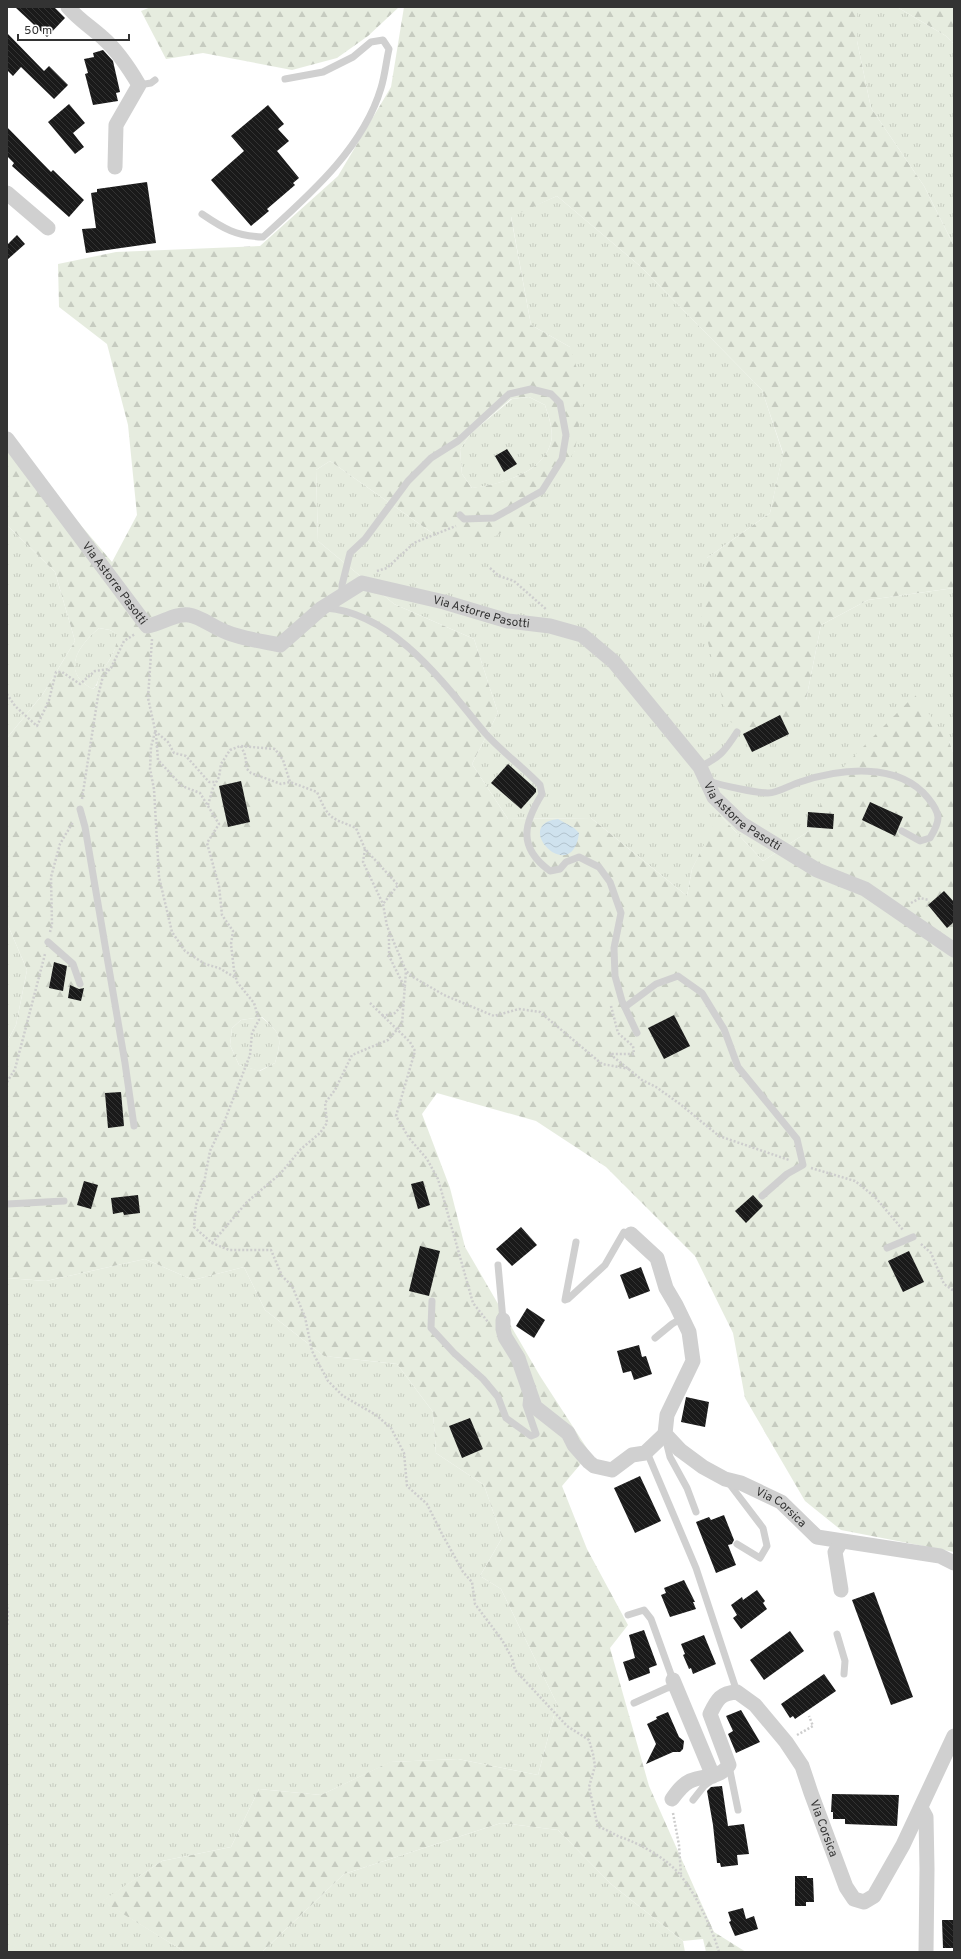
<svg xmlns="http://www.w3.org/2000/svg" width="961" height="1959" font-family="Overpass,sans-serif">
<style>
.grass{fill:url(#grass-tufts)}
.forest{fill:url(#forest-firs);fill-rule:evenodd}
.water{fill:url(#water-waves)}
.building{fill:url(#building-back-hatch)}
.lines{fill:none;stroke-linecap:round;stroke-linejoin:round}
.path{stroke:#cdcdcd;stroke-width:2.5;stroke-dasharray:2 2;stroke-linecap:butt}
.service{stroke:#d0d0d0;stroke-width:7}
.minor{stroke:#d0d0d0;stroke-width:15}
.labels{text-anchor:middle;stroke-width:4;stroke-linejoin:round;paint-order:stroke}
.street-label{font-size:12px;fill:#333;stroke:#fff}
</style>
<defs>
<pattern id="grass-tufts" width="24" height="20" patternUnits="userSpaceOnUse"><rect width="24" height="20" fill="#e6ecdf"/><path d="M3 7l-1-3M5 7V3M7 7l1-3M15 17l-1-3M17 17v-4M19 17l1-3" fill="none" stroke="#c6cbc0"/></pattern>
<pattern id="forest-firs" width="22" height="20" patternUnits="userSpaceOnUse"><rect width="22" height="20" fill="#e6ecdf"/><path d="M5 1l3.5 6h-7zM16 11l3.5 6h-7z" fill="#c6cbc0"/></pattern>
<pattern id="water-waves" width="16" height="10" patternUnits="userSpaceOnUse"><rect width="16" height="10" fill="#cfe2ee"/><path d="M0 5q4-4 8 0t8 0" fill="none" stroke="#b2c2cd"/></pattern>
<pattern id="building-back-hatch" width="6" height="6" patternUnits="userSpaceOnUse"><rect width="6" height="6" fill="#1a1a1a"/><path d="M-1 5l2 2M0 0l6 6M5-1l2 2" fill="none" stroke="#333"/></pattern>
</defs>
<rect width="100%" height="100%" fill="#fff"/>
<g class="grass">
<path d="M857,7H897L946,36L954,44V246L924,186L871,108L857,41Z"/>
<path d="M557,196L640,266L762,390L783,454L770,513L707,558L806,700L821,625L868,600L954,588V755L949,741L833,778L809,831L763,861L720,815L692,869L687,896L591,818L508,819L472,764L498,713L474,639L394,604L318,541L316,470L330,461L438,537L575,451L570,347L531,325L511,216Z"/>
<path d="M529,397L545,405C548,415 554,430 551,442C543,474 500,484 472,488L462,474L460,449L471,433L512,399Z"/>
<path d="M7,525L55,572L75,641L43,694L7,738Z"/>
<path d="M99,628L110,630L118,634C117,653 107,662 99,678C97,683 97,685 93,689C60,672 78,646 99,628Z"/>
<path d="M7,923L27,970L16,1025L7,1042Z"/>
<path d="M261,1017C282,1034 282,1037 275,1063L259,1071L239,1065L230,1045L232,1028L241,1020Z"/>
<path d="M145,1259L193,1280L244,1267L265,1310L324,1356L397,1364L433,1412L436,1453L484,1485L502,1538L480,1576L501,1589L557,1704L538,1775L458,1759L391,1762L321,1795L259,1789L231,1847L162,1861L103,1901L185,1952H7V1278L46,1281Z"/>
<path d="M501,1823L558,1830L611,1884L683,1941L685,1952H262L344,1874Z"/>
</g>
<g class="forest">
<path d="M151,7H399L368,36L337,58L292,70L203,53L166,59L141,11Z"/>
<path d="M404,7H857V41L871,108L924,186L954,246V588L868,600L821,625L806,700L770,738L728,721L701,615L707,558L770,513L783,453L762,390L640,266L557,196L511,217L531,325L570,347L584,390L575,451L524,521L486,541L438,537L330,461L316,470L318,541L394,604L474,639L498,713L472,764L508,819L591,818L687,896L692,869L719,814L763,861L809,831L832,778L915,695L949,741L954,755V1552L841,1530L805,1501L745,1398L733,1333L695,1256L606,1167L536,1121L437,1093L422,1114L450,1188L465,1247L540,1376L590,1453L562,1486L587,1549L628,1625L610,1648L649,1786L714,1932L746,1952H706L703,1939L683,1941L611,1884L558,1830L501,1823L344,1874L262,1952H185L102,1901L162,1861L231,1847L259,1789L321,1795L390,1762L458,1759L538,1775L557,1704L501,1589L480,1576L502,1538L484,1485L436,1453L433,1412L397,1364L324,1356L265,1310L244,1267L193,1280L145,1259L46,1281L7,1278V1042L16,1025L27,970L7,923V738L43,694L75,641L55,572L7,525V433L23,457L112,562L137,515L128,425L107,344L59,307L58,264L116,252L260,246L338,176L391,87ZM529,397L545,405C548,415 554,430 551,442C543,474 499,484 472,488L462,474L460,449L471,433L511,399ZM99,628L110,630L117,634C117,660 100,666 97,685L93,689C60,672 78,646 99,628ZM262,1017C282,1035 282,1037 275,1063L260,1071L239,1065L230,1045L232,1028L241,1020Z"/>
<path d="M897,7H954V44L946,36Z"/>
</g>
<path class="water" d="M558,819L574,828L579,833C572,888 510,824 558,819Z"/>
<g class="building">
<path d="M15,7H54L65,18L47,37Z"/>
<path d="M7,33L44,71L49,66L68,85L54,99L21,67L13,76L7,70Z"/>
<path d="M103,50L113,61L120,92L116,93L118,101L93,105L85,74L88,73L84,59L94,57L93,53Z"/>
<path d="M69,104L85,123L73,133L84,147L75,154L48,122Z"/>
<path d="M268,105L284,124L278,129L289,141L277,151L299,178L293,183L295,185L267,209L269,211L251,226L211,180L244,151L231,136Z"/>
<path d="M7,127L51,172L53,170L84,200L69,217L12,166L14,163L7,156Z"/>
<path d="M147,182L156,243L86,253L82,229L96,228L91,193L97,192V189Z"/>
<path d="M17,235L25,244L7,260V245Z"/>
<path d="M507,449L517,464L504,472L495,456Z"/>
<path d="M780,715L789,734L752,752L743,734Z"/>
<path d="M508,764L536,789V792L521,809L491,783Z"/>
<path d="M241,781L250,822L228,827L219,786Z"/>
<path d="M870,802L903,817L895,836L862,820Z"/>
<path d="M808,812L834,814L833,829L807,827Z"/>
<path d="M944,891L954,902V922L947,928L928,905Z"/>
<path d="M54,962L67,966L63,991L49,988Z"/>
<path d="M70,985L79,989L84,988L81,1001L68,998Z"/>
<path d="M674,1015L690,1046L664,1059L648,1028Z"/>
<path d="M121,1092L124,1126L108,1128L105,1093Z"/>
<path d="M84,1181L98,1185L91,1209L77,1205Z"/>
<path d="M423,1181L430,1205L418,1209L411,1184Z"/>
<path d="M138,1195L140,1213L124,1215L123,1212L113,1214L111,1198Z"/>
<path d="M753,1195L763,1206L746,1223L735,1211Z"/>
<path d="M521,1227L537,1245L512,1266L496,1249Z"/>
<path d="M420,1246L440,1251L429,1296L409,1291Z"/>
<path d="M909,1251L924,1282L903,1292L888,1261Z"/>
<path d="M641,1267L650,1291L629,1299L620,1275Z"/>
<path d="M527,1308L545,1320L534,1338L516,1326Z"/>
<path d="M639,1345L642,1357L646,1356L652,1374L634,1380L631,1371L623,1373L617,1351Z"/>
<path d="M686,1397L709,1402L705,1427L681,1422Z"/>
<path d="M470,1418L483,1449L462,1458L449,1426Z"/>
<path d="M640,1476L661,1521L635,1533L614,1488Z"/>
<path d="M724,1515L734,1540L732,1544L728,1545L736,1565L716,1573L696,1522L709,1517L711,1520Z"/>
<path d="M684,1580L695,1602H693L696,1609L670,1617L661,1595L666,1593L664,1588Z"/>
<path d="M757,1590L765,1601L763,1603L767,1609L741,1629L733,1618L737,1615L731,1605L742,1597L743,1600Z"/>
<path d="M874,1592L913,1697L891,1705L852,1600Z"/>
<path d="M644,1630L657,1665L649,1668L650,1673L629,1681L623,1662L635,1658L629,1635Z"/>
<path d="M790,1631L804,1651L764,1680L750,1660Z"/>
<path d="M704,1635L716,1664L693,1674L691,1668L689,1669L683,1655L685,1654L681,1644Z"/>
<path d="M824,1674L836,1691L795,1719L793,1716L790,1718L781,1704Z"/>
<path d="M741,1710L760,1742L736,1753L728,1734L733,1731L726,1716Z"/>
<path d="M668,1712L679,1737L684,1741L683,1749L680,1752H673L646,1764L656,1744L647,1724L657,1719L656,1717Z"/>
<path d="M722,1786L728,1826L744,1824L749,1854L737,1855L738,1865L721,1867L720,1863H717L713,1825L707,1791L711,1787Z"/>
<path d="M832,1794L899,1795L897,1826L845,1824V1819H833V1812H831Z"/>
<path d="M795,1876H807V1878H813L814,1902H806V1906H795Z"/>
<path d="M743,1908L746,1919L754,1916L758,1929L735,1936L729,1922L731,1921L728,1912Z"/>
<path d="M942,1920H954V1948H943Z"/>
</g>
<g class="lines">
<g class="path">
<path d="M490,568L499,576L514,581L547,610"/>
<path d="M377,571L387,568L414,543L456,526"/>
<path d="M152,639L148,698L156,734L158,760L182,786L200,793L219,824L207,843L219,886L222,915L233,931L231,944L234,970L237,982L254,1003L259,1020L252,1033L250,1055L225,1120L210,1151L204,1183L196,1205L194,1227L212,1243L229,1250H271L282,1276L292,1286L305,1317L312,1351L328,1381L343,1396L376,1415L391,1428L404,1453L407,1486L427,1504L442,1534L463,1572L472,1582L475,1604L502,1640L512,1658L515,1670L567,1726L589,1740L593,1754L595,1766L589,1787L598,1827C607,1829 614,1835 623,1838C641,1844 669,1860 681,1876C697,1896 712,1928 719,1952"/>
<path d="M7,694L15,706L37,726L49,700L56,672H62L80,684L95,671L110,669"/>
<path d="M155,731L168,742L174,753L186,756L209,782H216"/>
<path d="M155,732L151,747L150,769L154,789L159,877L172,932L185,951L205,964L219,968L236,978"/>
<path d="M241,746L245,755L247,769L251,773L281,784L290,782"/>
<path d="M82,799L98,696L103,676L111,668L124,641L135,634"/>
<path d="M208,805L213,788L219,777L221,764L230,750L240,746L275,749L283,760L290,782L317,792C329,820 330,817 356,828L365,849L398,885L383,904"/>
<path d="M365,849L363,862L383,904L387,926L406,971L413,977L444,995L494,1016L519,1009L540,1012L602,1064L630,1069"/>
<path d="M911,903L920,898L929,900"/>
<path d="M50,932L52,925L51,877L60,844L73,822"/>
<path d="M389,935V956L405,988"/>
<path d="M370,1003L410,1042L415,1051L396,1116L409,1138L427,1159L438,1179L473,1303L488,1322"/>
<path d="M611,1006L618,1033L633,1046L634,1054H610L642,1080L656,1087L680,1104L719,1136L789,1160"/>
<path d="M382,1016L395,1013L403,1004"/>
<path d="M7,1082L15,1069L45,954"/>
<path d="M811,1168L855,1181L875,1197L903,1230"/>
<path d="M212,1243L247,1202L280,1174L301,1149L320,1133L327,1123L325,1103L335,1090L352,1055L388,1040L402,1024L406,971"/>
<path d="M921,1244L931,1253L944,1284L954,1291"/>
<path d="M7,1607L8,1611L7,1627"/>
<path d="M797,1735L813,1726L809,1716"/>
<path d="M673,1813L679,1845L681,1875"/>
</g>
<g class="service">
<path d="M139,85L151,83L155,80"/>
<path d="M202,214C224,229 236,236 263,237C308,196 363,149 381,88C385,75 386,62 389,49L383,40L371,42L353,57L323,72L285,79"/>
<path d="M342,595V585L350,553L365,539L408,481L431,458L458,441L509,394L531,389L551,394L560,403L566,435L562,459L542,491L494,518L464,519L460,515"/>
<path d="M326,608C394,613 445,685 485,733C502,752 523,767 540,785L542,794C524,823 517,847 550,871L560,869L566,862L579,857L599,867L610,882L621,913L614,948L615,976L622,1001L637,1033"/>
<path d="M700,767C720,757 725,751 737,732"/>
<path d="M708,781C721,785 755,793 768,793C778,793 790,785 800,782C839,769 898,761 928,798C941,814 941,820 930,838L920,841L902,831"/>
<path d="M80,809L85,827L125,1063L134,1126"/>
<path d="M48,942L73,964L80,984"/>
<path d="M625,1007L656,984L678,976L702,993L724,1029L738,1067L797,1139L803,1165L787,1174L762,1196"/>
<path d="M7,1204L64,1201"/>
<path d="M576,1242L565,1300L568,1299L605,1265L624,1232L631,1234"/>
<path d="M887,1248L913,1237"/>
<path d="M498,1265L503,1320"/>
<path d="M432,1301L431,1328L454,1353L483,1379L498,1397L506,1418L531,1436L536,1434L526,1405L527,1395"/>
<path d="M655,1338L672,1324L682,1318"/>
<path d="M665,1437L670,1457L687,1488L696,1512"/>
<path d="M649,1457L696,1568L737,1692"/>
<path d="M728,1482L763,1528L767,1546L760,1558L737,1544"/>
<path d="M628,1615L644,1610L651,1619L673,1680"/>
<path d="M837,1634L845,1661L844,1674"/>
<path d="M634,1703L667,1688L675,1686"/>
<path d="M729,1766L738,1810"/>
<path d="M693,1800L704,1786L714,1779"/>
</g>
<g class="minor">
<path d="M68,7C79,20 91,27 103,38C118,51 129,68 139,85L116,125L115,167"/>
<path d="M7,193L48,228"/>
<path id="s1" d="M7,439L147,626C161,624 175,613 189,615C199,616 215,628 226,632C243,639 262,641 280,645L322,608L362,583L444,602L508,621L550,626L582,635L614,662L700,767L714,797L742,824L817,870L865,889L954,950"/>
<path id="s2" d="M631,1234L657,1258L666,1288L676,1305L689,1332L693,1361L667,1415L665,1434L680,1450L703,1467L725,1479L741,1483L781,1502L817,1537L940,1556L954,1563"/>
<path d="M503,1320V1329L505,1337L518,1358L535,1407L568,1433L574,1445L589,1462L594,1466L612,1470L632,1455L645,1453L665,1434"/>
<path d="M841,1542L835,1552L841,1590"/>
<path d="M673,1680L713,1776"/>
<path id="s3" d="M672,1799C677,1792 682,1785 690,1781C704,1775 719,1779 729,1765L710,1714C717,1700 720,1693 737,1692L755,1705L786,1742L802,1766L811,1793L846,1887L854,1899L864,1902L874,1896L903,1845L954,1736"/>
<path d="M921,1808L926,1817L927,1869L926,1952"/>
</g>
</g>
<g class="labels">
<g class="street-label">
<text dy="4" stroke="none"><textPath href="#s1" startOffset="180">Via Astorre Pasotti</textPath></text>
<text dy="4" stroke="none"><textPath href="#s1" startOffset="600">Via Astorre Pasotti</textPath></text>
<text dy="4" stroke="none"><textPath href="#s1" startOffset="948">Via Astorre Pasotti</textPath></text>
<text dy="4" stroke="none"><textPath href="#s2" startOffset="364">Via Corsica</textPath></text>
<text dy="4" stroke="none"><textPath href="#s3" startOffset="326">Via Corsica</textPath></text>
</g>
</g>
<rect width="961" height="1959" fill="none" stroke="#333333" stroke-width="16"/>
<path d="M18 34v6h111v-6" fill="none" stroke="#333333" stroke-width="2"/>
<text x="24" y="34" font-size="12" fill="#333333" stroke="#ffffff" stroke-width="3" paint-order="stroke">50 m</text>
</svg>
